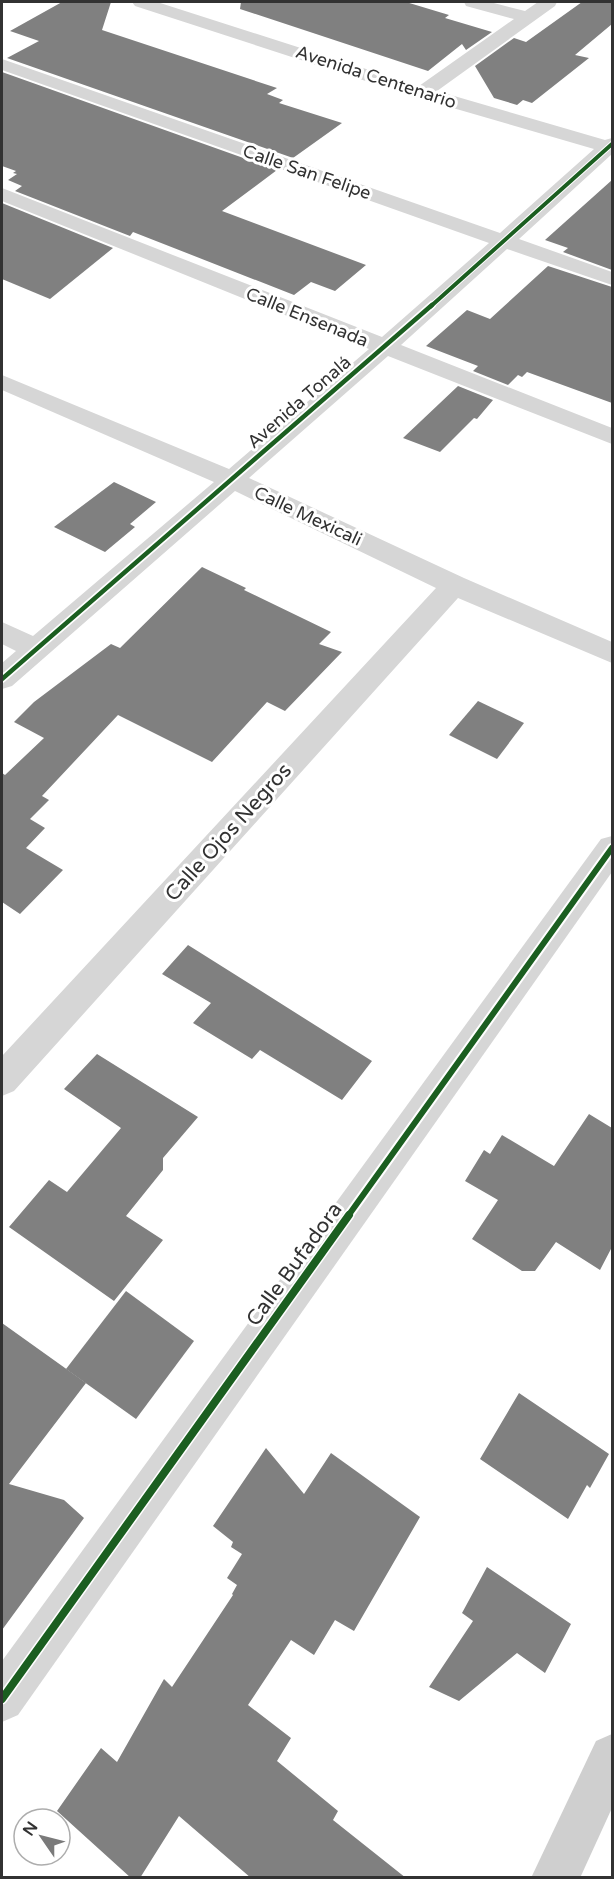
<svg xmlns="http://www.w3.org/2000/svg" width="614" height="1879" font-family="'Varela Round',sans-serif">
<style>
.building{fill:#808080}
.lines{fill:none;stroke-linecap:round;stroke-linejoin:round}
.street{fill:#d6d6d6;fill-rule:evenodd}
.secondary{fill:#cfcfcf;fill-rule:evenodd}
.cycleway-far3-casing{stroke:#fff;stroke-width:6}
.cycleway-far2-casing{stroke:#fff;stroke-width:8}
.cycleway-far1-casing{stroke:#fff;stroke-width:10}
.cycleway-casing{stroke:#fff;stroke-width:11}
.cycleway-far3{stroke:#1b5e20;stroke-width:4}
.cycleway-far2{stroke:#1b5e20;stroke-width:4.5}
.cycleway-far1{stroke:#1b5e20;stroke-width:6}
.cycleway{stroke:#1b5e20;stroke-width:8}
.labels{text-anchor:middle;stroke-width:6;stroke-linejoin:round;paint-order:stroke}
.far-street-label{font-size:18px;fill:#323232;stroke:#fff}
.street-label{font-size:21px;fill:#323232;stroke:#fff}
</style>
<rect width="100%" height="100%" fill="#fff"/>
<g class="building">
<path d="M62,2H111L102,30L277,88L267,94L283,100L279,103L342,123L293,158L7,58L39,41L10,31Z"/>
<path d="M241,2H406L449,15L445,18L492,32L466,50L462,44L428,71L240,9Z"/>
<path d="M582,2H612V24L575,55L589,58L532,103L523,100L517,105L494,98L475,66L514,38L526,42Z"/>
<path d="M2,72L277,170L222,211L366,265L335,291L311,282L294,295L133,232L130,236L15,191L22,186L8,180L17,174L13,173L16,171L2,166Z"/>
<path d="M612,180V270L563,252L568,248L545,240Z"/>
<path d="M2,203L113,248L50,299L2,279Z"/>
<path d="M548,266L612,287V403L527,372L522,377L518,375L508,385L473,371L478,366L426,346L467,310L490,319Z"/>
<path d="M458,386L493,400L477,419L474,418L440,452L403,438Z"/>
<path d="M114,482L156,502L130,524L135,527L105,552L54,527Z"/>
<path d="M202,567L246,588L244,590L331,632L319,644L342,652L285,711L267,702L212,762L118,715L42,796L49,800L30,819L45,828L26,848L63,870L20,914L2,902V773L5,775L44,738L14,722L34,702L111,644L120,648Z"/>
<path d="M478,701L524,723L497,759L449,735Z"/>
<path d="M188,945L372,1061L342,1100L260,1050L252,1059L193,1023L211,1003L162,974Z"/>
<path d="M97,1054L198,1117L163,1158V1170L126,1216L163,1240L114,1301L9,1227L49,1180L67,1192L121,1128L64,1089Z"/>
<path d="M589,1114L612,1128V1247L600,1270L556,1242L535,1271H522L472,1239L498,1200L465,1181L484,1150L490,1154L502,1135L554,1166Z"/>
<path d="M126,1291L194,1341L136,1419L66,1369Z"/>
<path d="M2,1323L86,1383L9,1484L64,1500L84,1518L2,1630Z"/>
<path d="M519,1393L609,1454L590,1488L587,1485L568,1519L480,1459Z"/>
<path d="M266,1448L304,1494L331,1453L420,1517L354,1631L335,1620L314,1655L291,1640L248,1705L291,1738L277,1761L338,1811L333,1820L406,1878H251L179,1816L140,1878H131L57,1811L101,1748L117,1762L164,1679L172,1687L233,1595L232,1594L237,1585L227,1578L242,1554L231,1547L233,1542L213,1526Z"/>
<path d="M487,1567L571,1624L545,1673L517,1653L459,1701L429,1687L473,1621L462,1613Z"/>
</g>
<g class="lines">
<g class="street">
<path d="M132,2H157L419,86L514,19L466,6L464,2H490L525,11L538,2H557L555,6L437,91L605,140L612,138V154L519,239L612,272V285L507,249L401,345L612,428V444L388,356L249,478L464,578L612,642V663L458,598L14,1091L2,1096V1056L436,588L235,491L12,686L2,689V663L16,651L2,644V622L33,636L214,482L2,390V375L229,469L369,349L2,201V188L382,337L489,243L2,70V59L500,233L594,149L415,97L135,6Z"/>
<path d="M612,836V872L18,1715L2,1722V1661L601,839Z"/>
</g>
<path class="secondary" d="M612,1734V1808L580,1878H531L596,1741Z"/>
<g class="cycleway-far3-casing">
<path id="cycleway-far3" d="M430,307L612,144"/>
</g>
<g class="cycleway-far2-casing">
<path id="cycleway-far2" d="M2,679L432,305"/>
</g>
<g class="cycleway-far1-casing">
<path id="cycleway-far1" d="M348,1216L612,848"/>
</g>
<g class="cycleway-casing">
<path id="cycleway" d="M2,1699L349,1215"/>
</g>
<use href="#cycleway-far3" class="cycleway-far3"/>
<use href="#cycleway-far2" class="cycleway-far2"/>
<use href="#cycleway-far1" class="cycleway-far1"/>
<use href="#cycleway" class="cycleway"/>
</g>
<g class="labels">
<g class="far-street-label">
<text transform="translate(376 77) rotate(18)" y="6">Avenida Centenario</text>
<text transform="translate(307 172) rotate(19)" y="6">Calle San Felipe</text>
<text transform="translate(307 317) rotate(22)" y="6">Calle Ensenada</text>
<text transform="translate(299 402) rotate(-41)" y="6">Avenida Tonalá</text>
<text transform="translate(308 516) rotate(25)" y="6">Calle Mexicali</text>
</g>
<g class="street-label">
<text transform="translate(228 832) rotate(-48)" y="7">Calle Ojos Negros</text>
<text transform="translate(294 1264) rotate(-54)" y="7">Calle Bufadora</text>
</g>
</g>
<rect width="614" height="1879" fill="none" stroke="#323232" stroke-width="6"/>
<g transform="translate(42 1837) rotate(305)"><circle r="28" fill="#ffffff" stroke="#adadad" stroke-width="1.5"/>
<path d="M0-4.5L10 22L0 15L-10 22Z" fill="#7a7a7a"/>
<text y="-9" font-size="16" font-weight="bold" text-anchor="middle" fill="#323232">N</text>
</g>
</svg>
